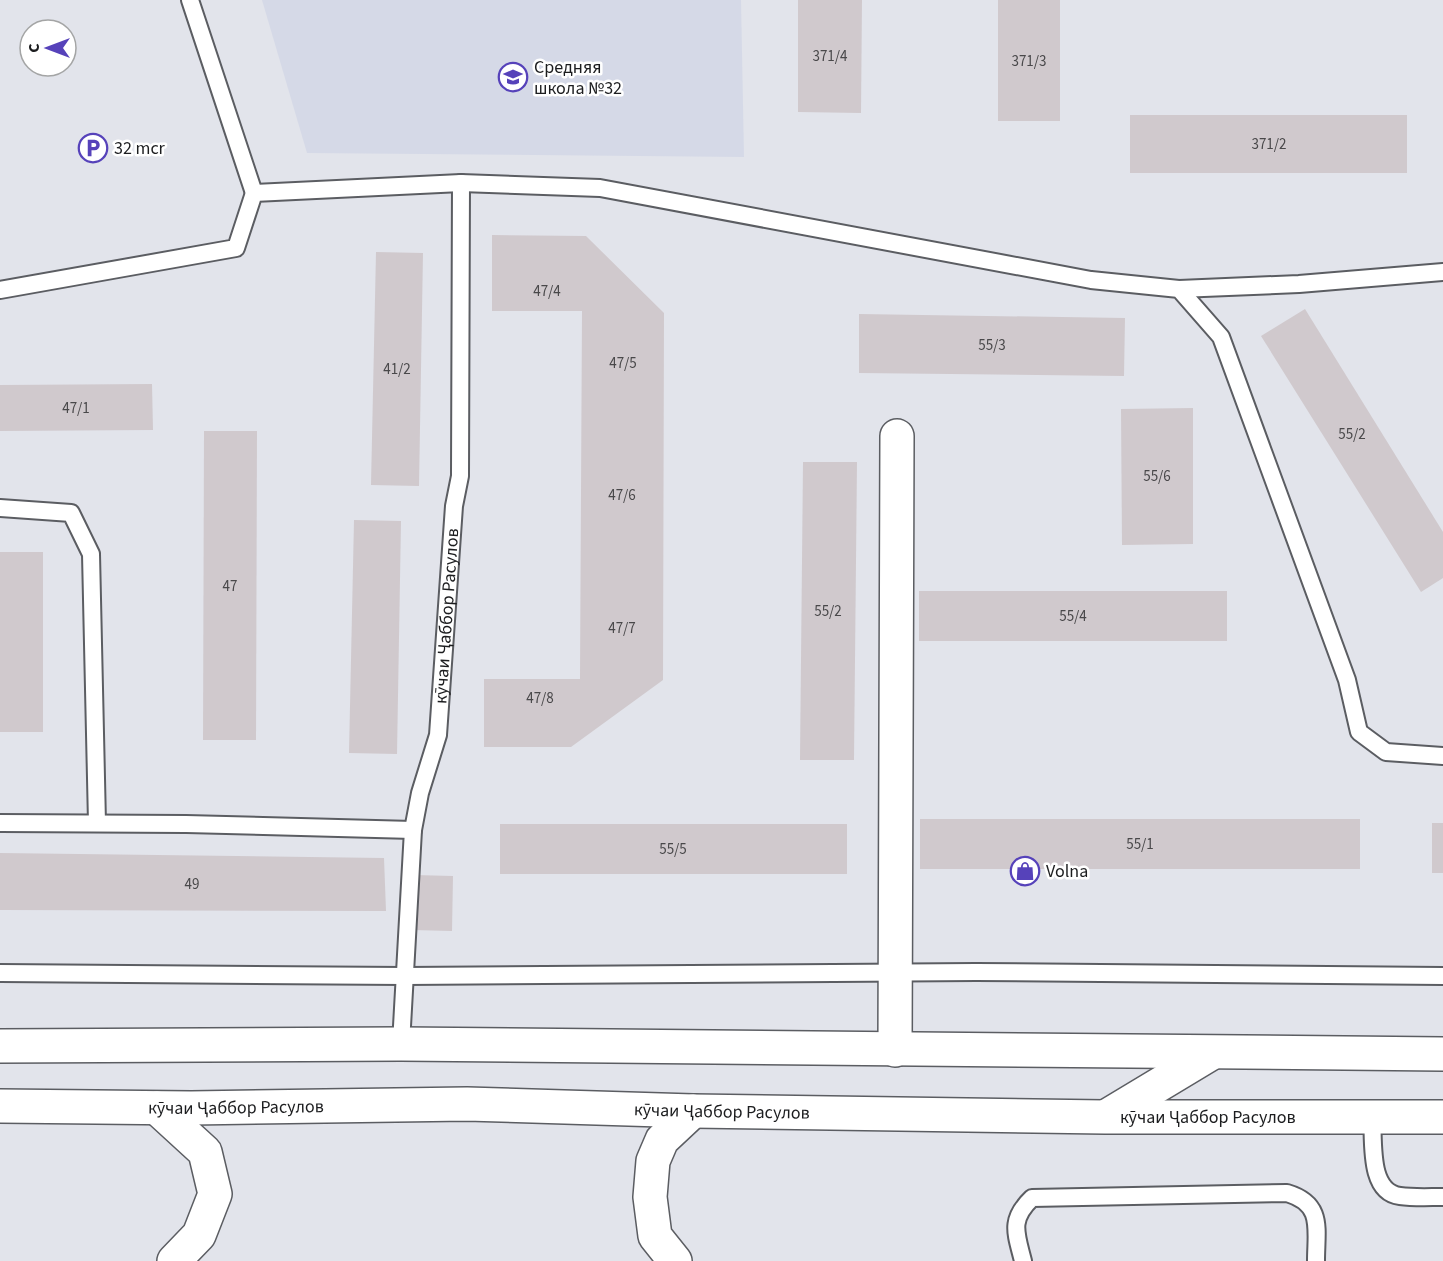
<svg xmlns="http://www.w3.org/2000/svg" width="1443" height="1261" font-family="'Source Sans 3',sans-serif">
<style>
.built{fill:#d5d9e7}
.building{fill:#d0c9cd}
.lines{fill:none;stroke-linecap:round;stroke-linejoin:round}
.lane-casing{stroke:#5b5d62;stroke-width:20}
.street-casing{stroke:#5b5d62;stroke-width:36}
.primary-casing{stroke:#5b5d62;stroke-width:36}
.lane{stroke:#fff;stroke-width:16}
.street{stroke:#fff;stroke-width:33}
.primary{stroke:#fff;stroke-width:33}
.labels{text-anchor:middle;stroke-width:5;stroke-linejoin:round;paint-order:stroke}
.number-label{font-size:15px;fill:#49484a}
.poi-label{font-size:18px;fill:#1c1d1f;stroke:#fff;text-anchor:start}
.street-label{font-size:18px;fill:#1c1d1f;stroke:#fff}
</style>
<rect width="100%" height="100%" fill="#e2e4eb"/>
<path class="built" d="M262,0H741L744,157L307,153Z"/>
<g class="building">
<path d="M798,0H862L861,113L798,112Z"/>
<rect x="998" y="0" width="62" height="121"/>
<rect x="1130" y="115" width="277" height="58"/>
<path d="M492,235L586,236L664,313L663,680L571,747H484V679H580L582,311H492Z"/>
<path d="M376,252L423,253L419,486L371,485Z"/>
<path d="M1305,309L1443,532V578L1421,592L1261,336Z"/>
<path d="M859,314L1125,318L1124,376L859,373Z"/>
<path d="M152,384L153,430L0,431V385Z"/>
<path d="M1193,408V544L1122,545L1121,409Z"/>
<path d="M204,431H257L256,740H203Z"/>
<path d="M803,462H857L854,760H800Z"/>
<path d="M354,520L401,521L397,754L349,753Z"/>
<rect x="0" y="552" width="43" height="180"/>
<rect x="919" y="591" width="308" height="50"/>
<rect x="920" y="819" width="440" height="50"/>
<rect x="1432" y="823" width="11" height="50"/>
<rect x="500" y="824" width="347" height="50"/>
<path d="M0,853L384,858L386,911L0,910Z"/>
<path d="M414,875L453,876L452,931L412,930Z"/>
</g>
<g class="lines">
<g class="lane-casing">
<g id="lane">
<path d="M190,0L254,193"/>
<path d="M1179,289L1299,284L1443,272"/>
<path d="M0,290L236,248L254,193L461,183L600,188L1091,280L1179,289L1221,337L1347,680L1359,732L1386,752L1443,756"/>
<path d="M0,508L71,513L91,554L97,823"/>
<path d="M0,823L186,824L413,830"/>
<path d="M0,973L405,976L976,972L1443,976"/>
<path id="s1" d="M401,1044L413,830L420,793L438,735L454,506L460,476L461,183"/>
<path d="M1372,1117C1374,1141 1368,1192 1400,1196C1414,1198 1429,1197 1443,1197"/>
<path d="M1023,1261C1016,1233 1009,1220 1032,1198L1287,1193C1324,1204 1316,1229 1316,1261"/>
</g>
</g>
<g class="street-casing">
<g id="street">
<path d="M0,1046L401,1044L1443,1054"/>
<path d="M895,1050L897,436"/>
</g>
</g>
<g class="primary-casing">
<g id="primary">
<path id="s2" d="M0,1106L191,1108L467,1104L693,1111L1105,1117H1443"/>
<path d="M157,1108L205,1152L215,1194L199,1235L174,1261"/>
<path d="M1107,1116L1210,1054"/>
<path d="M675,1261L655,1236L650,1197L653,1161L662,1140L693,1111"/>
</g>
</g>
<use href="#lane" class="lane"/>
<use href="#street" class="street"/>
<use href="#primary" class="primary"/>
</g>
<defs>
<g id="school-ring" transform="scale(1.5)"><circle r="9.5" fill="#fff" stroke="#5642ba" stroke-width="1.5"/><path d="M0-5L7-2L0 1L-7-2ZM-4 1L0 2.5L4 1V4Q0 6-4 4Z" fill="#5642ba"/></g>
<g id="parking-ring" transform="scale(1.5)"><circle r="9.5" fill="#fff" stroke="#5642ba" stroke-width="1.5"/><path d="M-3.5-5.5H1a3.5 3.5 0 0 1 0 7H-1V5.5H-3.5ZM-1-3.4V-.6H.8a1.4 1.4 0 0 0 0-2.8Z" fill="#5642ba"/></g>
<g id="shop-ring" transform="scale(1.5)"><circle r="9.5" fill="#fff" stroke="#5642ba" stroke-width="1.5"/><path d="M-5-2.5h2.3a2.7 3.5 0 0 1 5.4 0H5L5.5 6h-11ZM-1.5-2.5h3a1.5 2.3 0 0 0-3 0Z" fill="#5642ba"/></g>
</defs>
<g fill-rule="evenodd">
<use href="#school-ring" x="513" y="77"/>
<use href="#parking-ring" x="93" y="148"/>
<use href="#shop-ring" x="1025" y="871"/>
</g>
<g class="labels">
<g class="number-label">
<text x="830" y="61">371/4</text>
<text x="1029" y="66">371/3</text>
<text x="1269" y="149">371/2</text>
<text x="547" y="296">47/4</text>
<text x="992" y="350">55/3</text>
<text x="623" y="368">47/5</text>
<text x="397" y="374">41/2</text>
<text x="76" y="413">47/1</text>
<text x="1352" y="439">55/2</text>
<text x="1157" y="481">55/6</text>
<text x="622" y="500">47/6</text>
<text x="230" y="591">47</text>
<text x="828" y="616">55/2</text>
<text x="1073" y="621">55/4</text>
<text x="622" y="633">47/7</text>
<text x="540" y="703">47/8</text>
<text x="1140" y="849">55/1</text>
<text x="673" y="854">55/5</text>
<text x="192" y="889">49</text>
</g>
<g class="poi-label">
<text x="534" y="73">Средняя<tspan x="534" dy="21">школа №32</tspan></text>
<text x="114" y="154">32 mcr</text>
<text x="1046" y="877">Volna</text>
</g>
<g class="street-label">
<text dy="6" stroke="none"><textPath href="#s1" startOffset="432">кӯчаи Ҷаббор Расулов</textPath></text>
<text dy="6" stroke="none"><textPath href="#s2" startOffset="236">кӯчаи Ҷаббор Расулов</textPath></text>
<text dy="6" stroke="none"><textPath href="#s2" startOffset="722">кӯчаи Ҷаббор Расулов</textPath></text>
<text dy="6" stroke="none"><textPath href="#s2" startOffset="1208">кӯчаи Ҷаббор Расулов</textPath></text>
</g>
</g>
<g transform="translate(48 48) rotate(270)"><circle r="28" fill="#ffffff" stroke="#a4a5a5" stroke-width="1.5"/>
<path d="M0-4.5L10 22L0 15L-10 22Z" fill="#5642ba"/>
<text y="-9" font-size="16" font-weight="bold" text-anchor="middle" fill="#1c1d1f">С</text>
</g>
</svg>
